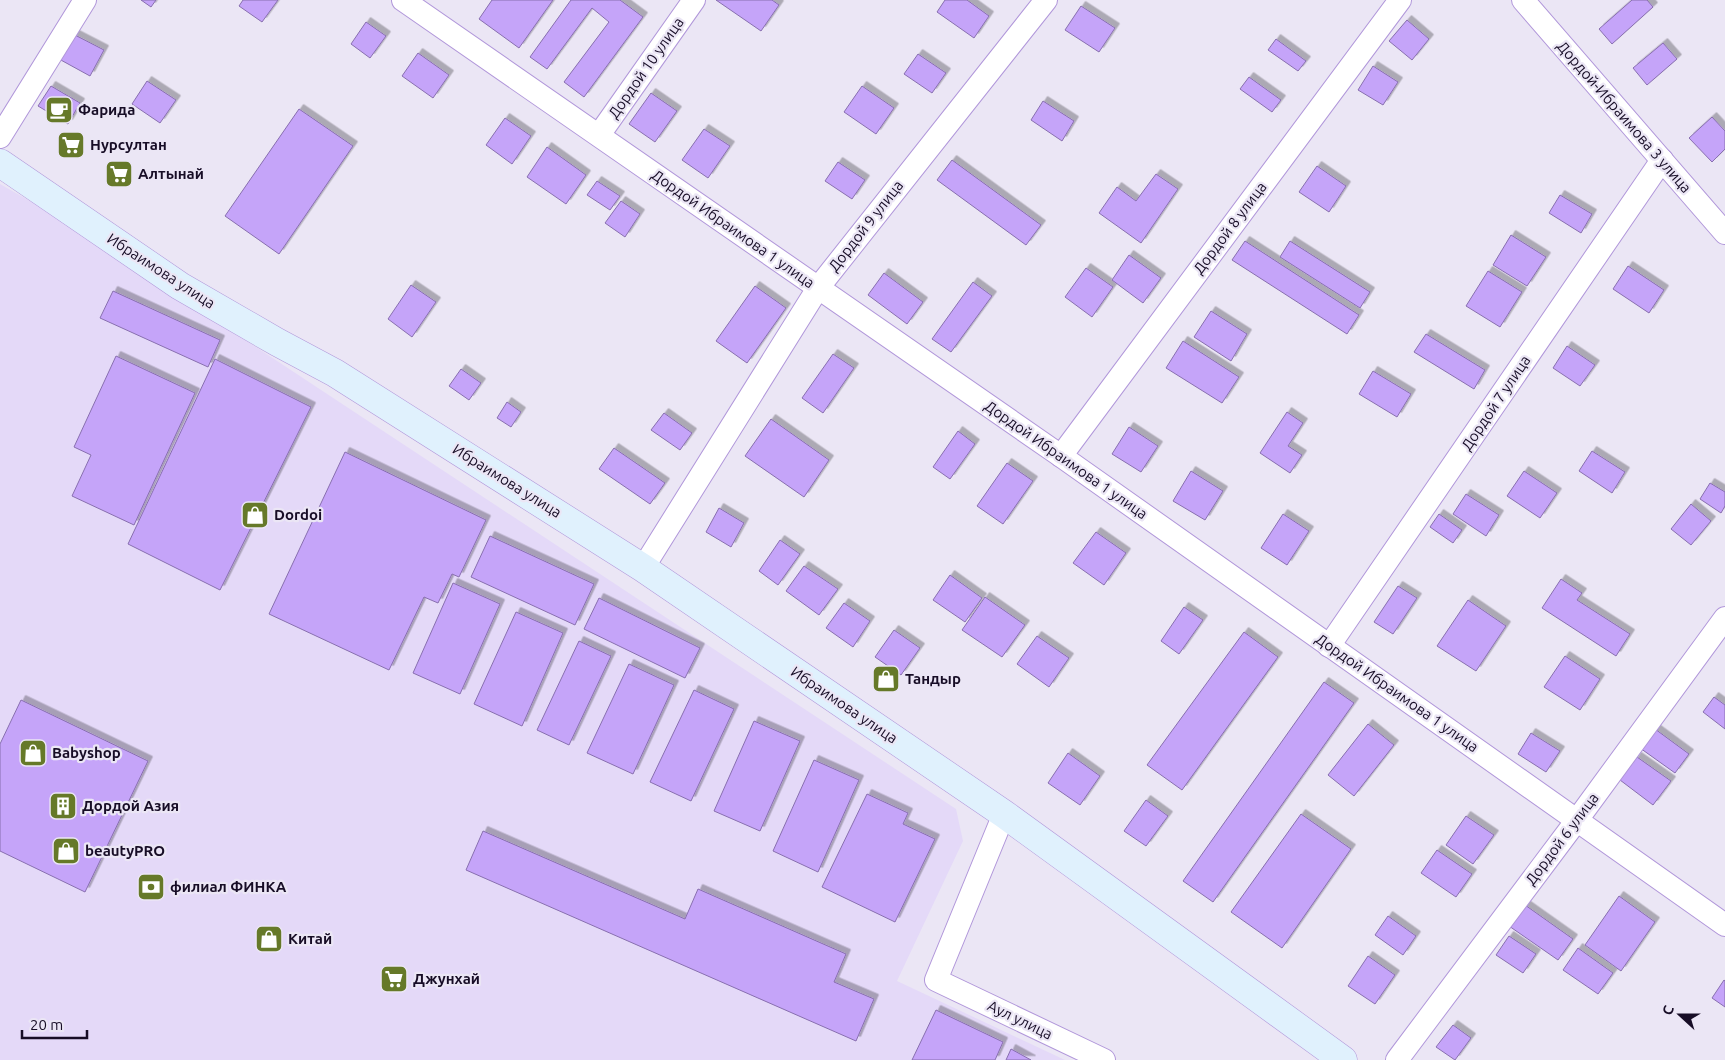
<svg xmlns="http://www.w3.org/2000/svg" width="1725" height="1060" font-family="Ubuntu,sans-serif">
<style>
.built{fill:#e4d9f8}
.building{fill:#c5a4f9;stroke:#886faf;filter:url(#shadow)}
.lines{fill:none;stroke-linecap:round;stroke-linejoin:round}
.street-casing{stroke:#b197da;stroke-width:24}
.secondary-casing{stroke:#b197da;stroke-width:29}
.street{stroke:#fff;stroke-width:22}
.secondary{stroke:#e0f1fd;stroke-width:28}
.labels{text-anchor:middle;stroke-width:4.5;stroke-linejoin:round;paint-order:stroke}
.street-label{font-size:15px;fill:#170d26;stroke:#ebe6f5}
.poi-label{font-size:15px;font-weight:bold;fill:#170d26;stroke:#ebe6f5;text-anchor:start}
</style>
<defs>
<filter id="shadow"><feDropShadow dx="4.5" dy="-4.5" stdDeviation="0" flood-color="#0004"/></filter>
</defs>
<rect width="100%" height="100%" fill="#ebe6f5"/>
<path class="built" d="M0,184L65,221L956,809L963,841L897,981L1065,1060H0Z"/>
<g class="building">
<path d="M141,0H156L151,7Z"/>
<path d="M243,0H278L262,22L239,6Z"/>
<path d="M492,0H553L519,48L479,19Z"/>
<path d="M571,0H620L643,17L584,97L564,82L609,22L592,8L547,69L530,57Z"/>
<path d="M716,0H772L779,5L761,31Z"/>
<path d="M945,0H967L989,16L974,38L937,12Z"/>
<path d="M1632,0H1647L1653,7L1612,44L1599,29Z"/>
<path d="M1081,6L1115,28L1099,52L1065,30Z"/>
<path d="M1407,20L1429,39L1412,60L1389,41Z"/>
<path d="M366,22L386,36L370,58L351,44Z"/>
<path d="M73,34L104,50L90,76L59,59Z"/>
<path d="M1276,39L1306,61L1298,71L1268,50Z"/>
<path d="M1663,43L1677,59L1647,85L1633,68Z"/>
<path d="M418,53L449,75L433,98L402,76Z"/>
<path d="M918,54L946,73L932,93L904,74Z"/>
<path d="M1373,66L1398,82L1383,105L1358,90Z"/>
<path d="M1249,77L1281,100L1272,112L1240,89Z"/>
<path d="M147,81L176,100L160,123L132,104Z"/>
<path d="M51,86L80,103L68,124L38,106Z"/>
<path d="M862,86L894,108L876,134L844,112Z"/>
<path d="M651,93L677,111L655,142L629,124Z"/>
<path d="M1043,101L1074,121L1062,141L1031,120Z"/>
<path d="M299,109L353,146L279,254L225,216Z"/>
<path d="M1712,117L1725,131V149L1712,162L1689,138Z"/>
<path d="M505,118L531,136L512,164L486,145Z"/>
<path d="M704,129L730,146L708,178L682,160Z"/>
<path d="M547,147L586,175L566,204L527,177Z"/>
<path d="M952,160L1041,225L1026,245L937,180Z"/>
<path d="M838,162L865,180L852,199L825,181Z"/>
<path d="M1317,166L1346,186L1329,212L1299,192Z"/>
<path d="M1156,174L1178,189L1141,243L1099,213L1117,187L1136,201Z"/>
<path d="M597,181L620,196L610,210L587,195Z"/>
<path d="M1560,195L1592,214L1581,233L1549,213Z"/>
<path d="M621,201L640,214L625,237L605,223Z"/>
<path d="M1511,235L1546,257L1527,286L1493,265Z"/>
<path d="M1245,241L1359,315L1347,334L1232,260Z"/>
<path d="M1290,241L1370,292L1360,308L1280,257Z"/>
<path d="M1129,255L1161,278L1143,303L1112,280Z"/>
<path d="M1628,266L1664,290L1649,313L1613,289Z"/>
<path d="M1086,268L1113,287L1092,317L1065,297Z"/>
<path d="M1488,271L1522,292L1500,327L1466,306Z"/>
<path d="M884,273L923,302L907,324L868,295Z"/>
<path d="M973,282L992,296L951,352L932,339Z"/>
<path d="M411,285L436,302L412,337L388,319Z"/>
<path d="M755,286L786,308L747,363L716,341Z"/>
<path d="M113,291L220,340L208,367L100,318Z"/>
<path d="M1211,311L1247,334L1231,361L1194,337Z"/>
<path d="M1426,334L1485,370L1474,389L1414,352Z"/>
<path d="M1183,341L1239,377L1222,403L1166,368Z"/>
<path d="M1567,346L1595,365L1580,386L1553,368Z"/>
<path d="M833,354L854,368L823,413L802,398Z"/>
<path d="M116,356L195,393L134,525L72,496L91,455L74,447Z"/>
<path d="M215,359L311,407L220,590L128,544Z"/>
<path d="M461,369L481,383L469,400L449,386Z"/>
<path d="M1373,371L1411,394L1397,417L1359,394Z"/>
<path d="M507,402L521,412L511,427L497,418Z"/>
<path d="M1287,412L1303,423L1288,446L1302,455L1290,473L1260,453Z"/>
<path d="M664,413L692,433L680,450L651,430Z"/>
<path d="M771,419L829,460L804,497L745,456Z"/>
<path d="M1129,427L1158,446L1141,472L1112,454Z"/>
<path d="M958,431L975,444L950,479L933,467Z"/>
<path d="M614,448L665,483L650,504L599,469Z"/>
<path d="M1592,451L1625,472L1612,493L1579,471Z"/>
<path d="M345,452L486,520L459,577L452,574L438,603L424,597L389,670L269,614Z"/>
<path d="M1007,463L1033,481L1003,524L977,506Z"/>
<path d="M1191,471L1223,491L1205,520L1173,501Z"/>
<path d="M1524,471L1557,493L1540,518L1507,496Z"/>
<path d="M1710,483L1725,492V506L1721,513L1700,499Z"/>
<path d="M1466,494L1499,515L1486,536L1453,514Z"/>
<path d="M1691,504L1711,521L1691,545L1671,529Z"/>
<path d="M719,508L744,523L731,547L706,532Z"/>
<path d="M1283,514L1309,531L1287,565L1261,548Z"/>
<path d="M1439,514L1462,530L1453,543L1430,527Z"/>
<path d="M1096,532L1126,553L1104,585L1073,563Z"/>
<path d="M490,536L594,584L575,625L471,577Z"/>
<path d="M780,540L800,554L778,585L759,571Z"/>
<path d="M804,566L838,589L819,615L786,591Z"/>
<path d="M950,575L982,598L965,622L933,600Z"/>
<path d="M1561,579L1582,593L1577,600L1630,634L1616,656L1542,608Z"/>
<path d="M453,583L500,604L460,694L413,673Z"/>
<path d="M1398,586L1417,598L1393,634L1374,622Z"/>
<path d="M985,597L1025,625L1002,657L962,630Z"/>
<path d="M599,598L700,648L685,678L584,629Z"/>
<path d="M1468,600L1506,626L1476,671L1437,646Z"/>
<path d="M844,603L870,621L853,647L826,628Z"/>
<path d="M1184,607L1203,620L1179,654L1161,641Z"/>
<path d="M516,612L563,633L522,726L474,704Z"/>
<path d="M894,630L920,648L901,675L875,657Z"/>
<path d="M1244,632L1278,657L1182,790L1147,765Z"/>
<path d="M1037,636L1069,658L1049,687L1017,664Z"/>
<path d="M579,641L611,656L569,745L537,730Z"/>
<path d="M1565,656L1600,679L1580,710L1544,687Z"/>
<path d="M629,664L674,685L633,774L587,753Z"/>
<path d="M1324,682L1354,703L1213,902L1183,881Z"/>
<path d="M694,690L734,709L691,801L650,782Z"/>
<path d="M1714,697L1725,705V729L1703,712Z"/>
<path d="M21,700L148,761L85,892L0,851V744Z"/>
<path d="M754,721L800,741L760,831L714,811Z"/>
<path d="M1368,724L1394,745L1354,796L1328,775Z"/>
<path d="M1655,729L1689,754L1675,773L1640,748Z"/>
<path d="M1531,733L1560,751L1546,772L1518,754Z"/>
<path d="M1068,753L1100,776L1080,805L1048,783Z"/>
<path d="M1637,757L1671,781L1653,805L1620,780Z"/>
<path d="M814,760L859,780L818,872L773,851Z"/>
<path d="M867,794L908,813L903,824L935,839L895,922L822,887Z"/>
<path d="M1146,800L1168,816L1146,846L1124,831Z"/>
<path d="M1301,814L1351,849L1282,948L1231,912Z"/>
<path d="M1466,816L1494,835L1473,864L1446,845Z"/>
<path d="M483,831L685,919L698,889L846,954L834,982L874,999L856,1041L466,870Z"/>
<path d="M1437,850L1472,874L1456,897L1421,873Z"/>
<path d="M1619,896L1655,922L1621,971L1585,945Z"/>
<path d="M1525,905L1573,939L1558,960L1509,926Z"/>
<path d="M1388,916L1416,936L1403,955L1375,935Z"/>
<path d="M1509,936L1536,954L1523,973L1496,955Z"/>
<path d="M1578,948L1613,973L1598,994L1563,970Z"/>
<path d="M1368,956L1395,975L1375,1004L1348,986Z"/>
<path d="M1724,980L1725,981V1007L1712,998Z"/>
<path d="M936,1010L1003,1042L995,1060H912Z"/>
<path d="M1453,1025L1471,1038L1455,1060L1436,1047Z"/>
<path d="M1011,1049L1031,1060H1006Z"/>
</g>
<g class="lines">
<g class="street-casing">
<g id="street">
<path d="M403,0L1061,456L1725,925"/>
<path d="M1523,0L1725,233"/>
<path d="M599,135L694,0"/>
<path d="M0,137L85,0"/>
<path d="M1061,456L1400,0"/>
<path d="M643,568L818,288L1046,0"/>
<path d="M1329,646L1662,160"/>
<path d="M1004,814L936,980L1104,1060"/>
<path d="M1397,1060L1577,820L1725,618"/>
</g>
</g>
<g class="secondary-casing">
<path id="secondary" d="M0,163L180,286L277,342L335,373L643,568L1004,814L1343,1060"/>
</g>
<use href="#street" class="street"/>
<use href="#secondary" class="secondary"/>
</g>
<defs>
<g id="cafe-square" transform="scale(1.4375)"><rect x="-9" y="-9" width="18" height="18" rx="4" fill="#667929" stroke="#ebe6f5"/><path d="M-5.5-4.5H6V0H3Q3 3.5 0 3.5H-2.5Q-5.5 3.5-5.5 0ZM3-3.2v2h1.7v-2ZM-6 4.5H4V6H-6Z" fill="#fff"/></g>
<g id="supermarket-square" transform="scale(1.4375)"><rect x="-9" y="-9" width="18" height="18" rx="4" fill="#667929" stroke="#ebe6f5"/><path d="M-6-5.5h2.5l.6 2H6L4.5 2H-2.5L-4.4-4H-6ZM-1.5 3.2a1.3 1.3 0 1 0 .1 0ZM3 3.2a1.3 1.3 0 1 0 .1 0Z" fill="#fff"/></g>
<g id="shop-square" transform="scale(1.4375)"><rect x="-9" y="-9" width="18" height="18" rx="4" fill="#667929" stroke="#ebe6f5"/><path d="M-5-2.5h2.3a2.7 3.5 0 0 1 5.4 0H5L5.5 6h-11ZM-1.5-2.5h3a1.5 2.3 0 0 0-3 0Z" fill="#fff"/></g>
<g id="building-square" transform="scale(1.4375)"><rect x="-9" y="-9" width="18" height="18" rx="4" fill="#667929" stroke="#ebe6f5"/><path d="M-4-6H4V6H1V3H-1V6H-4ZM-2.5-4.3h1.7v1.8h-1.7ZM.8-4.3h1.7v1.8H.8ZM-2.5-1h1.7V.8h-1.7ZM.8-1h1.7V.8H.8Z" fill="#fff"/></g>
<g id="bank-square" transform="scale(1.4375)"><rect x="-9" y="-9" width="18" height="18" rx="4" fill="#667929" stroke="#ebe6f5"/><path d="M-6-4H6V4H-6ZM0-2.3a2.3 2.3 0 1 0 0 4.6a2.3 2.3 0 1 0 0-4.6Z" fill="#fff"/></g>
</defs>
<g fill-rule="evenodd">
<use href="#cafe-square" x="59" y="110"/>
<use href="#supermarket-square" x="71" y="145"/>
<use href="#supermarket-square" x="119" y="174"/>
<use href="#shop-square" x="255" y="515"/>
<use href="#shop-square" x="886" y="679"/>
<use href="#shop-square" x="33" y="753"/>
<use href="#building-square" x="63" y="806"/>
<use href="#shop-square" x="66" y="851"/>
<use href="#bank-square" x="151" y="887"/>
<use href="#shop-square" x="269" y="939"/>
<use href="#supermarket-square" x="394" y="979"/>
</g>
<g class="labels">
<g class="street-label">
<text transform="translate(646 68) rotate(-55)" y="5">Дордой 10 улица</text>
<text transform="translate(1624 117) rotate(49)" y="5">Дордой-Ибраимова 3 улица</text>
<text transform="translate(866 226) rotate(-52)" y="5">Дордой 9 улица</text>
<text transform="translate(1230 228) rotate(-53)" y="5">Дордой 8 улица</text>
<text transform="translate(733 229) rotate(35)" y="5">Дордой Ибраимова 1 улица</text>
<text transform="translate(161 271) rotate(33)" y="5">Ибраимова улица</text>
<text transform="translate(1496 403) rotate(-56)" y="5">Дордой 7 улица</text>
<text transform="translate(1066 460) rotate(35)" y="5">Дордой Ибраимова 1 улица</text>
<text transform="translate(507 481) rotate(32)" y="5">Ибраимова улица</text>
<text transform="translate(1397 693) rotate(35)" y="5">Дордой Ибраимова 1 улица</text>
<text transform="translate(844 705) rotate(34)" y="5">Ибраимова улица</text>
<text transform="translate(1562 839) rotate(-53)" y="5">Дордой 6 улица</text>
<text transform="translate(1020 1020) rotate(26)" y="5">Аул улица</text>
</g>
<g class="poi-label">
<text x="78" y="115">Фарида</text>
<text x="90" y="150">Нурсултан</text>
<text x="138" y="179">Алтынай</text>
<text x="274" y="520">Dordoi</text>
<text x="905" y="684">Тандыр</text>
<text x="52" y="758">Babyshop</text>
<text x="82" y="811">Дордой Азия</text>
<text x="85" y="856">beautyPRO</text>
<text x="170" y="892">филиал ФИНКА</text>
<text x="288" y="944">Китай</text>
<text x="413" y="984">Джунхай</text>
</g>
</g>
<g transform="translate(1680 1015) rotate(291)" stroke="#ebe6f5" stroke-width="4" paint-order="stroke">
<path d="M0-4L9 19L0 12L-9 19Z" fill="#170d26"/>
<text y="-8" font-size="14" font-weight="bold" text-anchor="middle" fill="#170d26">С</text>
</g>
<path d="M22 1030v8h65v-8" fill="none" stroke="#170d26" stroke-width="2.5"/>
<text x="30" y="1030" font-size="15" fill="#170d26" stroke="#ebe6f5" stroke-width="4" paint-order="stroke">20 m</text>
</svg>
